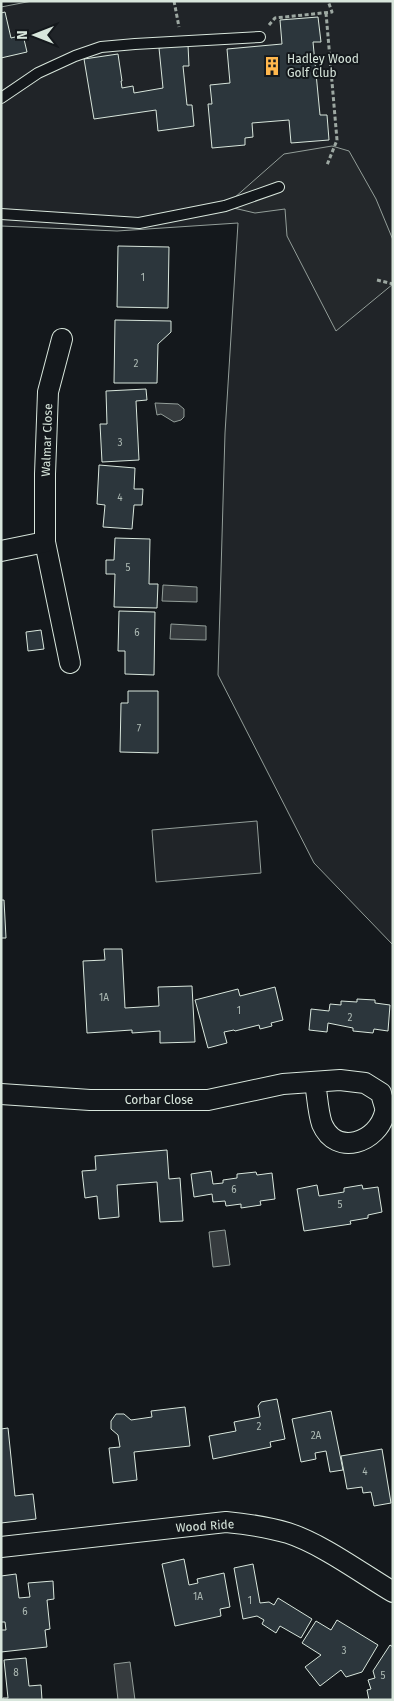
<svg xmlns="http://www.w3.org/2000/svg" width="394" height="1701" font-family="'Fira Sans',sans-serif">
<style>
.green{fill:#202428;stroke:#939e99}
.parking{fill:#24282b;stroke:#939e99}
.water{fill:#363b3e;stroke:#939e99}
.building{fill:#2c363c;stroke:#d8e6dc}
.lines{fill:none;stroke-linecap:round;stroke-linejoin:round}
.lane-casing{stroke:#d8e6dc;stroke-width:12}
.street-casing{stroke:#d8e6dc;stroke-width:22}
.path{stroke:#9da8a2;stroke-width:3;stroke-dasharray:4 2.5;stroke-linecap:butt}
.lane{stroke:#14181c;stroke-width:10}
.street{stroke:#14181c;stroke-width:20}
.labels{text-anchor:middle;stroke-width:4;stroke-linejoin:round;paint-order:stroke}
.number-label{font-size:10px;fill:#adbab4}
.poi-label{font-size:12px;fill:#d8e6dc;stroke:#14181c;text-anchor:start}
.street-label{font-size:12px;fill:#d8e6dc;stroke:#14181c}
</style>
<rect width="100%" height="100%" fill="#14181c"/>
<g class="green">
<path d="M32,1H393V945L314,863L218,675L225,433L238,223L117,231L1,226V7Z"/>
<path d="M257,821L261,873L156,882L152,830Z"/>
</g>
<path class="parking" d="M332,146L349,151L376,199L393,240V284L336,331L287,236L285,209L255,213L225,206L284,154Z"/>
<g class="water">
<path d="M155,403L178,404L184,409V417L181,420L174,422L161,414L157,415Z"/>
<path d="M163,585L197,587V602L162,601Z"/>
<path d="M171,624L206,626V640L170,639Z"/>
<path d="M225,1230L230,1265L213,1267L209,1232Z"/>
<path d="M130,1662L135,1700H118L114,1664Z"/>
</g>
<g class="building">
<path d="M5,12L11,38L23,35L27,52L1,58V13Z"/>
<path d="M318,17L321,42H313L320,115H327L329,140L291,143L289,120L252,123L253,137L245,138V145L212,148L208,104H212L210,85L230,83L227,49L282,44L280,20Z"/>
<path d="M188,45L189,66H183L187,105H192L194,126L158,131L156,110L94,119L84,59L118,54L122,81H121L122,88L133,86L134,93L163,88L159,48Z"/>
<path d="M118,246L169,247L168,308L117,307Z"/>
<path d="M115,320L171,321V332L158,344L157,383H114Z"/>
<path d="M146,389L147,400L136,401L139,460L102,462L100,424H107L106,391Z"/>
<path d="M99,465L135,468L134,489H143L142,505H134L132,529L103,527L105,505L97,504Z"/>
<path d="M115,538L150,539L149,584H158L157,608L114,607L115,574H106V560H114Z"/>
<path d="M119,611L155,612L154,675L125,674V651H118Z"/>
<path d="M41,630L44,649L28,651L26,632Z"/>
<path d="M128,691H158V753L120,752L121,703H128Z"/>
<path d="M1,900H4L6,938H1Z"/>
<path d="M104,949H122L125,1008L159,1006L158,987L192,986L195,1042L160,1043V1031L132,1033V1030L87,1033L83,961L105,960Z"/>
<path d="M275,987L283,1020L271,1023L272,1026L260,1029L259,1025L235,1031L234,1030L224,1032L227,1043L208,1048L195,1000L238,989L240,996Z"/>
<path d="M357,999L375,1000V1003L390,1005L388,1031L374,1029L373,1033L353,1031V1028L328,1023L327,1032L309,1030L311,1009L329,1011L330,1004L341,1005V1001L357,1002Z"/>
<path d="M167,1150L169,1179L180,1178L183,1221L160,1222L157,1182L117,1185L119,1217L99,1219L97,1196L85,1198L82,1171L96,1170L95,1156Z"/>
<path d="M211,1171L213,1184L223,1183V1180L237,1178V1174L256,1172L257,1175L272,1173L275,1199L260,1201L261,1205L241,1208V1204L226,1206L225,1201L213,1202L212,1194L194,1197L191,1174Z"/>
<path d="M317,1185L319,1196L344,1192V1188L362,1185L363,1189L378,1187L382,1212L368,1215V1218L350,1221L351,1224L304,1231L297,1189Z"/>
<path d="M277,1399L285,1439L270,1442L271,1447L213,1459L209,1436L236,1431L234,1422L260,1417L258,1406L261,1402Z"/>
<path d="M185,1407L190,1446L134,1452L137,1480L113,1483L109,1448L120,1447L118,1435L111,1429V1421L116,1414H124L131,1420L152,1417L151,1411Z"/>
<path d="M331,1411L343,1470L330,1472L326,1451L315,1453L316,1459L301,1462L292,1419Z"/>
<path d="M8,1428L15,1496L33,1494L36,1519L1,1523V1429Z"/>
<path d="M382,1449L391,1503L374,1506L371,1492L363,1493L362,1487L347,1489L341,1456Z"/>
<path d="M184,1559L189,1585L198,1583L197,1579L224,1573L230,1607L220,1609L221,1616L175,1626L162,1564Z"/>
<path d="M253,1564L260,1603L269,1602L274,1605L278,1598L312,1619L301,1638L280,1626L276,1633L262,1624L264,1620L257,1616L243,1619L234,1568Z"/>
<path d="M16,1574L19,1598L30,1597L28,1583L53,1581L54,1599L47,1600L50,1629L45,1630L47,1647L1,1652V1630H6L5,1622H1V1576Z"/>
<path d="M337,1620L378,1645L362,1672L346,1677L341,1670L320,1686L305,1667L321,1655L302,1643L316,1621L331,1630Z"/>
<path d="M390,1645L393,1647V1700H369L367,1690L371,1689L368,1680L375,1678L373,1671Z"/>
<path d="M26,1658L29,1686L41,1685L42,1700H3V1698H8L4,1660Z"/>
</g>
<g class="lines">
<g class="lane-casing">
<g id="lane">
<path d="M1,98L38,73L75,56L101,47L135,44L260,37"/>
<path d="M1,214L139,223L225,206L279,187"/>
</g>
</g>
<g class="street-casing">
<g id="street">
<path d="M45,542L70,663"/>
<path d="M1,551L45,542V474L48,392L62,339"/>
<path d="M1,1094L90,1100H208L283,1084L340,1080L365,1083L381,1093C382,1099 386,1107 385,1112C378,1143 336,1157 322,1124C318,1113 317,1094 315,1082"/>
<path d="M1,1547L226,1522C247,1524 268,1527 288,1533C322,1544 361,1573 393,1592"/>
</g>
</g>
<g class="path">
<path d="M174,1L179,27"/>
<path d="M326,13L337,140L327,165"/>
<path d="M269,25L275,18L332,12L328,1"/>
<path d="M377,280L393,284"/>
</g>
<use href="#lane" class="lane"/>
<use href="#street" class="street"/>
</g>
<defs>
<g id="building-bare" transform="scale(1.5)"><path d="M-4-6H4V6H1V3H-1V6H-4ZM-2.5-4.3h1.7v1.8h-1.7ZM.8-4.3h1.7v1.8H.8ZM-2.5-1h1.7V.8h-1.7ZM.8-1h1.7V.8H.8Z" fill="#ffb74d" stroke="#14181c" stroke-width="2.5" paint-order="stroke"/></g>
</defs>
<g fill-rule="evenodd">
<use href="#building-bare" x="272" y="66"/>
</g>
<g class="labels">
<g class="number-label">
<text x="143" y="281">1</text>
<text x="136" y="367">2</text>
<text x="120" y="446">3</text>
<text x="120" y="501">4</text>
<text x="128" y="571">5</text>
<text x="137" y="636">6</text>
<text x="139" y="732">7</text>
<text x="104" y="1001">1A</text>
<text x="239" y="1014">1</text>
<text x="350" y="1021">2</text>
<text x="234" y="1193">6</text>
<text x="340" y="1208">5</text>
<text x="259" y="1430">2</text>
<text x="316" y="1439">2A</text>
<text x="365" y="1475">4</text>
<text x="198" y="1600">1A</text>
<text x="250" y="1604">1</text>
<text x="25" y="1615">6</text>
<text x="344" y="1654">3</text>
<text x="16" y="1676">8</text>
<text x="383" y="1679">5</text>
</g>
<g class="poi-label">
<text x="287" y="63">Hadley Wood<tspan x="287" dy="14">Golf Club</tspan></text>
</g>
<g class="street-label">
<text transform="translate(47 440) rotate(-88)" y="4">Walmar Close</text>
<text x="159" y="1104">Corbar Close</text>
<text transform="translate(205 1526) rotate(-4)" y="4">Wood Ride</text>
</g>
</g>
<rect width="394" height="1701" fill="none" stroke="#d8e6dc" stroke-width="5"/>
<g transform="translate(35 35) rotate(270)" stroke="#14181c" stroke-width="4" paint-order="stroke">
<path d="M0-4L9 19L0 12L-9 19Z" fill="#d8e6dc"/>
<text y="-8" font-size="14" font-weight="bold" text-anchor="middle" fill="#d8e6dc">N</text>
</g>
</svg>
